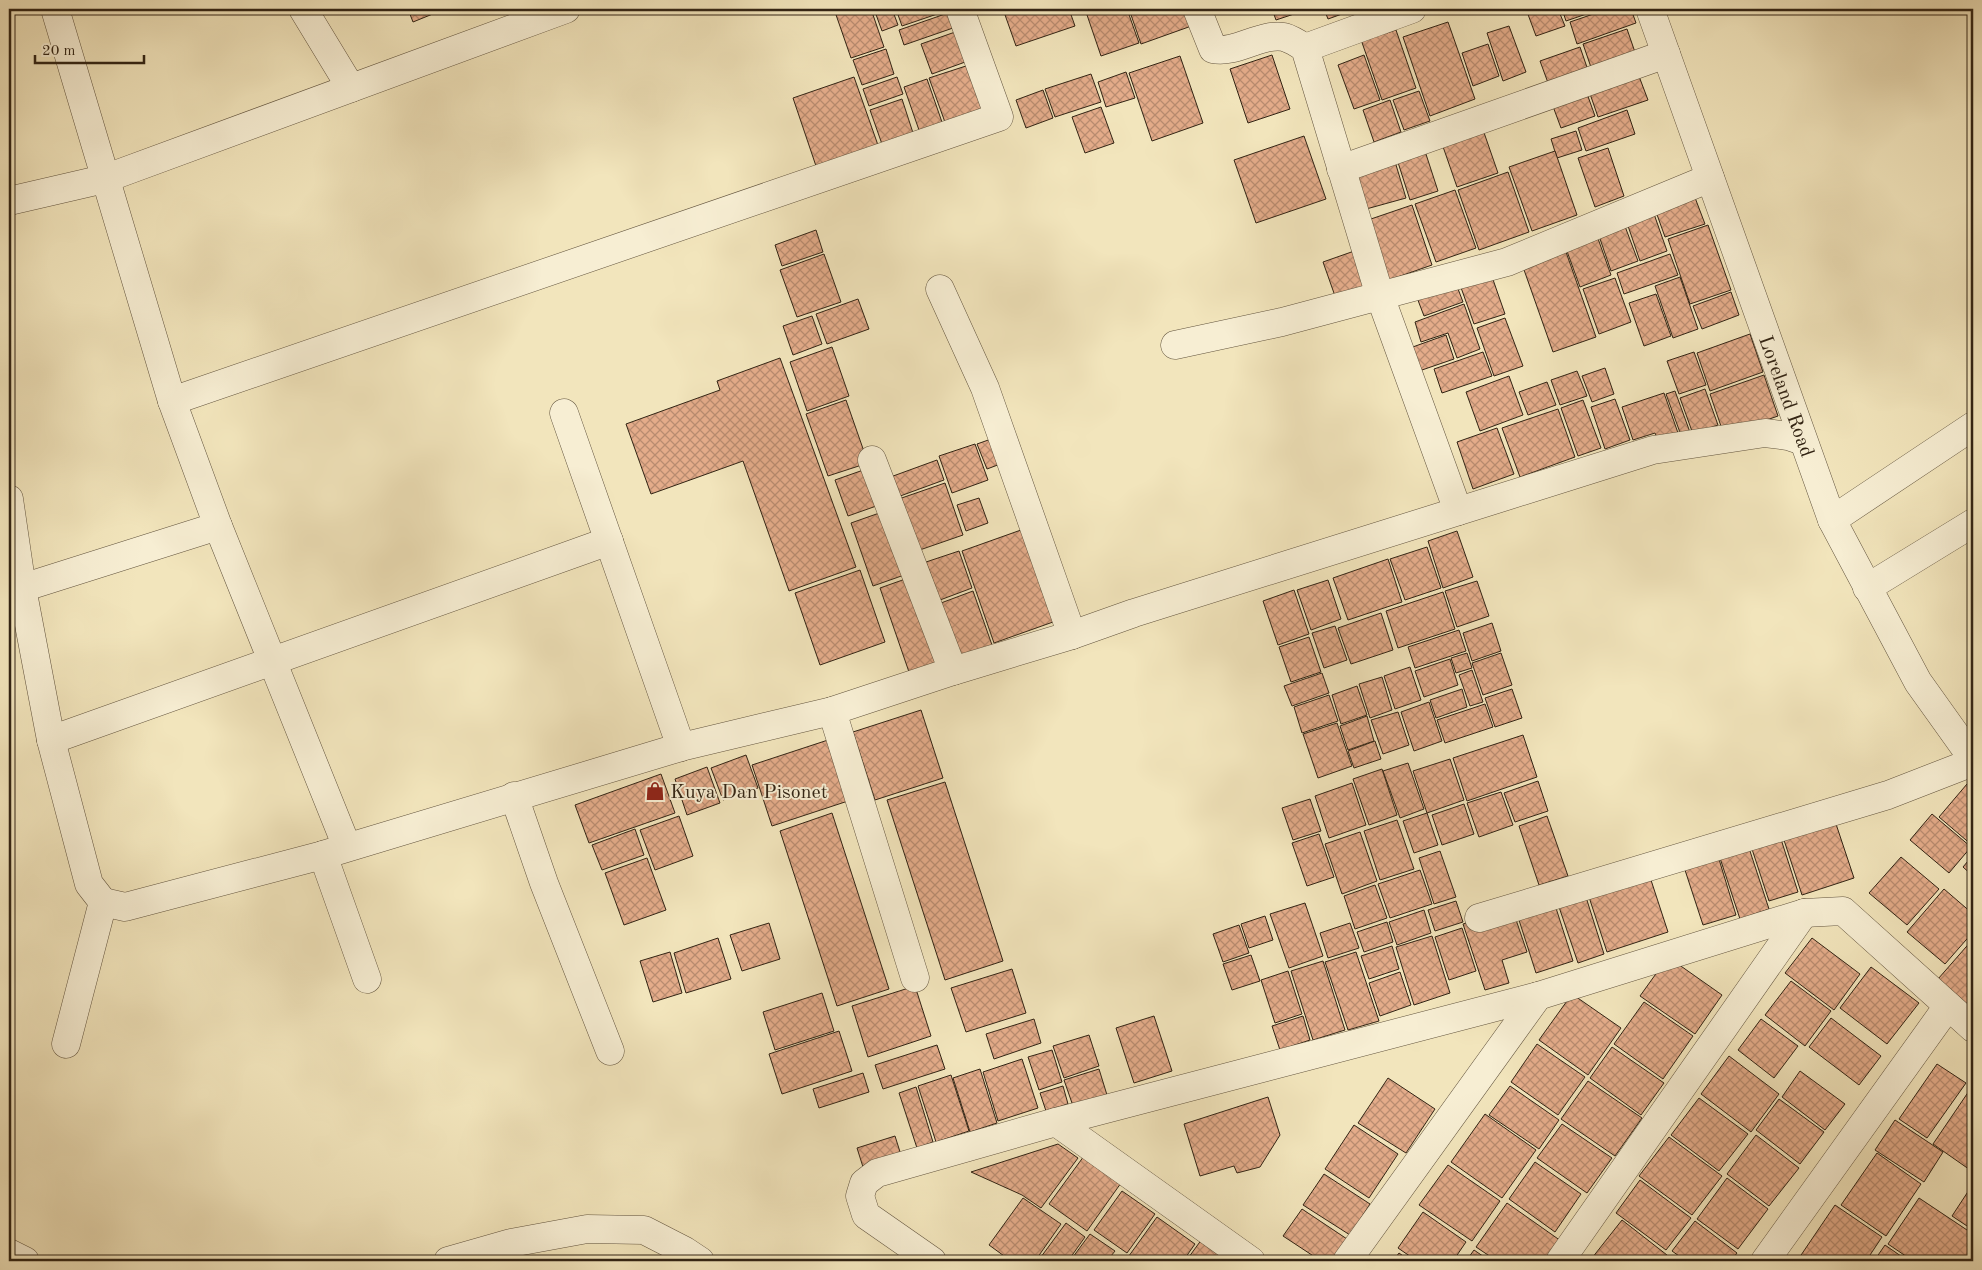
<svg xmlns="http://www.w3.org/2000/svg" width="1982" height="1270" font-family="'Old Standard TT',serif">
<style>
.building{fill:url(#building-cross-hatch);stroke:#322414}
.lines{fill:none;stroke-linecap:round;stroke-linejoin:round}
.minor-casing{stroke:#62543e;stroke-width:29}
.minor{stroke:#f7eed3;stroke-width:28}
.labels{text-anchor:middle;stroke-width:4;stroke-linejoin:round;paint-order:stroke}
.street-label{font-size:20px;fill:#322414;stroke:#f7eed3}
.poi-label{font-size:20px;fill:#322414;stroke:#f7eed3;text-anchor:start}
</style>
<defs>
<pattern id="building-cross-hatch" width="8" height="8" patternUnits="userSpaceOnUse" patternTransform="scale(1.25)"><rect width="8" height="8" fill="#e4ac8a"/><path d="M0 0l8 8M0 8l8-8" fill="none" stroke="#b98c70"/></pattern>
</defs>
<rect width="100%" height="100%" fill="#f2e5bc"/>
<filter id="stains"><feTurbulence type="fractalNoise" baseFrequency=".004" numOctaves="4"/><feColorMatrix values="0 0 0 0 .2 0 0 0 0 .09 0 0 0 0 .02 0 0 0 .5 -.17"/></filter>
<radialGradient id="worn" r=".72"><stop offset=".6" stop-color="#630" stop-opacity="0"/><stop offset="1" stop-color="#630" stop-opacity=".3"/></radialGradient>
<g class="building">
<path d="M408,9H445L413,22Z"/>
<path d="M834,9H871L884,47L851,58Z"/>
<path d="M874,9H892L898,25L882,31Z"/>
<path d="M896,9H945L946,11L902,26Z"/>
<path d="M1014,9H1069L1075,26L1016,46L1004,12Z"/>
<path d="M1096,9H1127L1139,43L1101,56L1086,12Z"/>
<path d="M1129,9H1192L1197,24L1141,44Z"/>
<path d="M1272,9H1309L1276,20Z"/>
<path d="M1324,9H1356L1328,19Z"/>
<path d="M1526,9H1558L1565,26L1536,36Z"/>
<path d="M1562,9H1601L1566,21Z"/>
<path d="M1608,9H1631L1636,23L1577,44L1570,22Z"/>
<path d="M948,13L953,28L904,45L899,30Z"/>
<path d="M1384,22L1387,33L1396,30L1416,88L1382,100L1358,31Z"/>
<path d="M1448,22L1475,99L1430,116L1403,37Z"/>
<path d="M1509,26L1526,72L1503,81L1487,33Z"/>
<path d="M1627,29L1638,61L1594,76L1583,44Z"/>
<path d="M958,31L968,61L932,74L921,44Z"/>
<path d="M1488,44L1499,76L1473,86L1462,53Z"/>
<path d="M1580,47L1590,76L1551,91L1540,61Z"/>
<path d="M886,49L894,74L862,85L853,60Z"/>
<path d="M1272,55L1290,109L1248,123L1230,69Z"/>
<path d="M1364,55L1380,100L1354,109L1338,65Z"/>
<path d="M1180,56L1203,123L1152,141L1129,73Z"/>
<path d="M969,65L985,111L946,125L929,78Z"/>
<path d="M1637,71L1648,100L1598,117L1588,88Z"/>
<path d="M1126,72L1135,98L1106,107L1098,82Z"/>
<path d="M1091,74L1101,102L1055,117L1045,89Z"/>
<path d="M854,77L879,148L817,169L793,98Z"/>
<path d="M897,77L903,94L869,106L863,89Z"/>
<path d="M927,79L943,125L920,133L904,87Z"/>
<path d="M1585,88L1595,116L1561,128L1551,101Z"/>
<path d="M1043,90L1053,118L1026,128L1016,100Z"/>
<path d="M1419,91L1430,121L1404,130L1393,100Z"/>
<path d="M902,99L914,136L883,147L870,110Z"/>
<path d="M1390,100L1401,132L1374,142L1363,110Z"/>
<path d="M1101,107L1114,143L1085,153L1072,117Z"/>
<path d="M1627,110L1635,134L1586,151L1578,128Z"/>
<path d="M1481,124L1498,173L1457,187L1440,138Z"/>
<path d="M1576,131L1582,150L1557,158L1551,139Z"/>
<path d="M1304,136L1326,199L1256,223L1234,160Z"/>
<path d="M1423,145L1438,191L1410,200L1395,153Z"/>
<path d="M1608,148L1624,196L1595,207L1578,158Z"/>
<path d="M1555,151L1577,215L1532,231L1509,167Z"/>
<path d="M1393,155L1406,198L1359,211L1347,168Z"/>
<path d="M1508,172L1529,232L1479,250L1458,190Z"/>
<path d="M1455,190L1476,248L1436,262L1415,204Z"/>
<path d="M1694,195L1705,224L1665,237L1655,209Z"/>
<path d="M1412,205L1432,265L1389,280L1368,220Z"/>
<path d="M1654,214L1667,251L1640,261L1627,223Z"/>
<path d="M1623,221L1638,261L1611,271L1597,230Z"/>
<path d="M1708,225L1731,290L1690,304L1668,239Z"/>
<path d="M816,230L823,252L782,266L775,245Z"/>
<path d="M1596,233L1611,275L1580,287L1564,243Z"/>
<path d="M1360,249L1371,284L1335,296L1323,262Z"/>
<path d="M1566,252L1596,337L1553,352L1523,267Z"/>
<path d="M824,254L841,302L797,317L780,270Z"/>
<path d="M1670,254L1678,275L1624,294L1617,273Z"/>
<path d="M1490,271L1505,314L1474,324L1459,282Z"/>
<path d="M1680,277L1698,329L1673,338L1655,286Z"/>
<path d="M1615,278L1631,322L1599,334L1583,289Z"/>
<path d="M1455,281L1463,302L1424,316L1416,295Z"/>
<path d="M1731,292L1739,315L1702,329L1693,306Z"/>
<path d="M1656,294L1671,336L1644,346L1629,303Z"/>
<path d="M858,299L869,329L827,344L816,314Z"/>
<path d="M1464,304L1480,349L1457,358L1448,333L1421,342L1415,322Z"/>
<path d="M812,316L822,344L793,355L783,326Z"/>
<path d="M1505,318L1523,366L1494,376L1477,328Z"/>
<path d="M1750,334L1763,372L1710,391L1697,353Z"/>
<path d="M1446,335L1454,359L1419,371L1410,348Z"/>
<path d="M832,347L849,396L807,411L790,362Z"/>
<path d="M1483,352L1492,376L1442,393L1434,369Z"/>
<path d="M1694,352L1706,385L1679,394L1667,361Z"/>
<path d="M780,358L856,567L789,591L743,461L651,494L626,424L720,390L717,381Z"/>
<path d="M1605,368L1614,394L1592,402L1582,376Z"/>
<path d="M1577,371L1587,396L1560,405L1551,380Z"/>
<path d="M1764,375L1778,416L1724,435L1710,394Z"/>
<path d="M1509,376L1523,415L1480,431L1466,392Z"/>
<path d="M1547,382L1556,405L1528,415L1519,392Z"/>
<path d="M1705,389L1718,425L1693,434L1680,398Z"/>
<path d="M1675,391L1691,435L1682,438L1666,394Z"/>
<path d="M1664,393L1678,433L1658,440L1655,433L1633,440L1622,407Z"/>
<path d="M1615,399L1630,440L1605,449L1591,407Z"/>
<path d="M846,400L868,463L828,476L806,414Z"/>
<path d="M1583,400L1601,448L1578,456L1561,408Z"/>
<path d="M1558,409L1575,457L1520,477L1502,428Z"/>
<path d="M1497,428L1514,474L1473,489L1457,442Z"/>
<path d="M994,438L1003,463L987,469L977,444Z"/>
<path d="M975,444L988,480L952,493L939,456Z"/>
<path d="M937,460L944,480L892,499L885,479Z"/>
<path d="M869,468L882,504L848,516L835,480Z"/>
<path d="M945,483L963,535L911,553L893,501Z"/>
<path d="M979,498L988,523L966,531L957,505Z"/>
<path d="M885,511L907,574L873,586L851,523Z"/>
<path d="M1021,530L1053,622L994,643L962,551Z"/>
<path d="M1457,531L1473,577L1443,588L1428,541Z"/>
<path d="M1427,547L1441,588L1405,600L1390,559Z"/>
<path d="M959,551L972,588L940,600L926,562Z"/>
<path d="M1388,559L1402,602L1348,620L1333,578Z"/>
<path d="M860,570L885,642L820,665L795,593Z"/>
<path d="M911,577L941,661L909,672L880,588Z"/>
<path d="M1328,580L1341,619L1311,630L1297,590Z"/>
<path d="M1477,581L1489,616L1457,627L1445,591Z"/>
<path d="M1294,590L1309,634L1278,645L1263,601Z"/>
<path d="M973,591L992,645L959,656L941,603Z"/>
<path d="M1443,592L1455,629L1398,648L1386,611Z"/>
<path d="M1381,613L1393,650L1351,664L1338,628Z"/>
<path d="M1492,623L1501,651L1472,661L1463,633Z"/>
<path d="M1335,626L1347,660L1324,668L1312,633Z"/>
<path d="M1459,630L1466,651L1415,668L1408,647Z"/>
<path d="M1309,637L1321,672L1291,682L1279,647Z"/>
<path d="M1467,653L1472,668L1456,673L1451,658Z"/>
<path d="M1501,653L1512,685L1483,695L1472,663Z"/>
<path d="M1450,659L1458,685L1424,697L1415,671Z"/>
<path d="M1410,667L1421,700L1395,709L1384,676Z"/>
<path d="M1472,670L1483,702L1470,706L1459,675Z"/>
<path d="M1322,673L1329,693L1292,706L1284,686Z"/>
<path d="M1382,677L1392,710L1370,718L1359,684Z"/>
<path d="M1357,686L1367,715L1341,724L1332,695Z"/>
<path d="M1462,689L1467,707L1436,718L1430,700Z"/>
<path d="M1512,689L1522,718L1495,727L1485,698Z"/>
<path d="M1329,695L1338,721L1302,733L1294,707Z"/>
<path d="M1429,702L1442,741L1414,751L1401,712Z"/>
<path d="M1485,704L1493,727L1445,743L1437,720Z"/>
<path d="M921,710L943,778L875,800L853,732Z"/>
<path d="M1398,712L1409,745L1383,754L1371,720Z"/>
<path d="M1367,716L1374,741L1348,750L1340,726Z"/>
<path d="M1337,723L1352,766L1318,778L1303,734Z"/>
<path d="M1523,735L1537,777L1467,801L1453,758Z"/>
<path d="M828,740L848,801L772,826L752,765Z"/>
<path d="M1375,741L1381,759L1354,768L1348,751Z"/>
<path d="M746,755L758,788L723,800L711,768Z"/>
<path d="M1450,759L1464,800L1427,813L1413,771Z"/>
<path d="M1408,763L1424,809L1400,818L1383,771Z"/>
<path d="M707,767L720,803L687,815L675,779Z"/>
<path d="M1382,769L1397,815L1369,825L1353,779Z"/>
<path d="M661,774L675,813L589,843L575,805Z"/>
<path d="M1538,781L1548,811L1515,822L1504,793Z"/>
<path d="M945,782L1003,961L945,980L887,800Z"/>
<path d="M1352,783L1366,825L1329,838L1315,796Z"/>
<path d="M1967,784L1973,789V846L1939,817Z"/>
<path d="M1501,792L1513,825L1479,837L1467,803Z"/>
<path d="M1310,799L1321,831L1293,840L1282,808Z"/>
<path d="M1464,804L1474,834L1442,845L1432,815Z"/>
<path d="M832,813L889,989L837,1006L780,831Z"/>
<path d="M1427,813L1438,845L1414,853L1403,821Z"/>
<path d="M1932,814L1971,847L1949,873L1910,840Z"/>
<path d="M1833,815L1854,878L1802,895L1781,831Z"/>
<path d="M679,816L693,856L655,870L640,830Z"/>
<path d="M1547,816L1568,876L1539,885L1519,826Z"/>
<path d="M1397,820L1414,869L1380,880L1364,831Z"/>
<path d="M635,829L644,855L602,870L592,845Z"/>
<path d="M1360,832L1377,881L1342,894L1325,844Z"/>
<path d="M1779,833L1798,892L1769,901L1750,843Z"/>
<path d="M1319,834L1334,877L1307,886L1292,843Z"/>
<path d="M1747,842L1769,909L1740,919L1718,852Z"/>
<path d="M1440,851L1456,897L1434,904L1419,858Z"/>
<path d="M1973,855V876L1963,867Z"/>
<path d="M1718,856L1736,915L1703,925L1684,867Z"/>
<path d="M1901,857L1939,889L1907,925L1869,893Z"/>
<path d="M647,858L666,910L624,925L605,873Z"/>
<path d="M1420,870L1432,904L1390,918L1378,884Z"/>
<path d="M1649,874L1668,932L1607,952L1588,894Z"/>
<path d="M1375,885L1387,918L1355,929L1344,896Z"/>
<path d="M1944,889L1973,914V932L1945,964L1907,932Z"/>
<path d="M1585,894L1604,954L1578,963L1558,904Z"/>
<path d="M1456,901L1463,922L1435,931L1428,910Z"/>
<path d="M1305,903L1323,956L1289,968L1270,914Z"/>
<path d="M1555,905L1573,961L1536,973L1518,917Z"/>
<path d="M1512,908L1527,952L1502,960L1509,983L1485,990L1463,924Z"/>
<path d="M1424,910L1431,933L1397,945L1389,922Z"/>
<path d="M1265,916L1273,940L1249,948L1241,924Z"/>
<path d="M1387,922L1393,942L1364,952L1357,932Z"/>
<path d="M769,923L780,959L742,971L730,935Z"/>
<path d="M1350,923L1359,948L1328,958L1320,933Z"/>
<path d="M1239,925L1249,953L1223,962L1213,934Z"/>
<path d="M1462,928L1476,971L1449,980L1435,937Z"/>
<path d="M1432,936L1450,993L1414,1005L1396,947Z"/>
<path d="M718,938L731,979L686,993L674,953Z"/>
<path d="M1812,938L1860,974L1834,1010L1785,973Z"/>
<path d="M1973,939V1009L1938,979Z"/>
<path d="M1392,946L1399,969L1369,979L1361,956Z"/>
<path d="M670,952L682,993L653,1002L640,961Z"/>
<path d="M1356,952L1379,1021L1348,1030L1325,962Z"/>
<path d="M1251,955L1260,981L1232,990L1223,964Z"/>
<path d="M1668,957L1722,995L1695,1034L1640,996Z"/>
<path d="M1323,961L1345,1030L1313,1040L1291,971Z"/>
<path d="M1871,967L1919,1003L1887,1044L1840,1008Z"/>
<path d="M1012,969L1026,1013L966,1032L951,988Z"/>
<path d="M1288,971L1302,1014L1275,1023L1261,980Z"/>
<path d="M1400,972L1411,1005L1380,1016L1369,983Z"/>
<path d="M1791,981L1831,1011L1805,1046L1765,1015Z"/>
<path d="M915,986L931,1036L868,1057L852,1006Z"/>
<path d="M822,993L834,1031L775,1050L763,1012Z"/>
<path d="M1572,994L1621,1028L1588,1075L1539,1040Z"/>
<path d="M1644,1002L1693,1036L1663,1079L1614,1044Z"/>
<path d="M1154,1016L1172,1071L1134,1083L1116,1028Z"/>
<path d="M1303,1016L1310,1040L1280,1050L1272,1026Z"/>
<path d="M1831,1018L1881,1056L1859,1085L1809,1047Z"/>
<path d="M1034,1019L1041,1043L994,1059L986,1034Z"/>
<path d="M1761,1019L1798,1046L1774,1078L1738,1050Z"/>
<path d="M839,1031L852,1071L782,1094L769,1054Z"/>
<path d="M1089,1035L1099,1066L1064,1078L1053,1046Z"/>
<path d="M1537,1044L1585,1077L1558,1115L1511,1082Z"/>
<path d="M937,1045L945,1069L883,1089L875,1065Z"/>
<path d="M1612,1047L1664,1083L1641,1115L1590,1078Z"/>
<path d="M1052,1050L1062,1082L1039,1090L1028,1057Z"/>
<path d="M1729,1056L1779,1094L1751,1132L1701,1094Z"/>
<path d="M1022,1059L1038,1108L998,1121L983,1072Z"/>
<path d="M1937,1064L1966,1083L1927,1138L1899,1119Z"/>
<path d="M980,1069L997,1123L970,1132L953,1078Z"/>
<path d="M1099,1069L1107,1095L1073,1106L1064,1080Z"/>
<path d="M1800,1071L1845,1104L1825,1130L1782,1097Z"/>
<path d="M863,1073L869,1092L819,1108L813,1089Z"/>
<path d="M951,1075L969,1131L936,1142L918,1086Z"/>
<path d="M1388,1078L1435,1109L1406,1153L1358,1123Z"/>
<path d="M1588,1081L1642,1118L1615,1156L1561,1119Z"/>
<path d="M1063,1086L1068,1104L1046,1111L1040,1093Z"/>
<path d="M1510,1086L1559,1120L1539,1149L1489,1115Z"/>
<path d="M916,1087L933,1142L917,1148L899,1093Z"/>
<path d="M1969,1091L1973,1094V1172L1933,1144Z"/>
<path d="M1268,1097L1280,1135L1260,1167L1237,1173L1234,1166L1200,1176L1184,1124Z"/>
<path d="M1699,1098L1748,1134L1719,1171L1671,1135Z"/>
<path d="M1779,1099L1824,1132L1800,1164L1756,1130Z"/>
<path d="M1485,1114L1536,1150L1502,1198L1451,1162Z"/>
<path d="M1895,1120L1943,1152L1924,1182L1875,1150Z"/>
<path d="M1562,1124L1612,1158L1587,1193L1537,1158Z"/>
<path d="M1354,1125L1398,1154L1369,1198L1325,1169Z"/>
<path d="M1756,1135L1799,1168L1769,1206L1727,1174Z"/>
<path d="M895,1136L901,1155L863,1167L857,1148Z"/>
<path d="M1669,1137L1722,1176L1692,1215L1639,1176Z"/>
<path d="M1058,1144L1078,1158L1041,1208L1022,1195L971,1172Z"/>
<path d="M1877,1153L1921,1184L1886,1236L1841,1205Z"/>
<path d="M1084,1156L1121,1183L1087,1231L1049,1204Z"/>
<path d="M1535,1162L1581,1194L1555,1232L1509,1199Z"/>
<path d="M1448,1165L1500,1201L1472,1241L1419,1205Z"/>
<path d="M1324,1174L1370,1204L1350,1235L1303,1205Z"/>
<path d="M1727,1178L1768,1209L1738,1249L1697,1219Z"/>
<path d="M1640,1180L1691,1218L1666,1250L1616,1213Z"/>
<path d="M1971,1187L1973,1188V1230L1952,1216Z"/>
<path d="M1122,1191L1155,1214L1127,1253L1094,1230Z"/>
<path d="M1023,1198L1061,1224L1035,1261H1011L989,1245Z"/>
<path d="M1919,1198L1973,1234V1261H1913L1888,1244Z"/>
<path d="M1507,1203L1561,1241L1547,1261H1497L1476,1247Z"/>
<path d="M1835,1205L1882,1237L1866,1261H1797Z"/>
<path d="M1302,1209L1347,1239L1333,1261H1321L1283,1236Z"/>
<path d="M1423,1212L1466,1242L1453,1261H1417L1398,1248Z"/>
<path d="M1157,1217L1195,1244L1183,1261H1129L1126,1260Z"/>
<path d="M1622,1220L1667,1255L1663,1261H1596L1592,1258Z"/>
<path d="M1695,1221L1737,1253L1731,1261H1686L1672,1251Z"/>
<path d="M1066,1223L1085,1237L1068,1261H1038Z"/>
<path d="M1090,1234L1115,1251L1107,1261H1070Z"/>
<path d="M1202,1239L1234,1261H1186Z"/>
<path d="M1885,1245L1908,1261H1874Z"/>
<path d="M1474,1250L1490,1261H1466Z"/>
<path d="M1399,1253L1410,1261H1393Z"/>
<path d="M1115,1256L1123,1261H1111Z"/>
<path d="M1671,1256L1678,1261H1667Z"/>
</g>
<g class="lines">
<g class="minor-casing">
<g id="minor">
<path d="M55,9L172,401L218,526L347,847"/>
<path d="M303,9L351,88"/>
<path d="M1197,9L1213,49C1236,54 1260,33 1284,37C1291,39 1299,44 1305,48L1380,296L1458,511"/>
<path d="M1650,9L1832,520L1918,682L1973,759"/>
<path d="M1305,48L1412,9"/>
<path d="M1341,169L1666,54"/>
<path d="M9,201L104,179L566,9"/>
<path d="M940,289L985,388L1072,635"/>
<path d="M1175,345L1282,322L1507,262L1710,178"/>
<path d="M172,401L999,117L960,9"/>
<path d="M564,413L681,747"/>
<path d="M872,460L953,671"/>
<path d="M9,499L22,588L51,740L89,884L103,902L66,1044"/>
<path d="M1832,520L1973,426"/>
<path d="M22,588L218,526"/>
<path d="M1867,588L1973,523"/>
<path d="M832,711L915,978"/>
<path d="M51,740L609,541"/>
<path d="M514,796L544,883L610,1051"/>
<path d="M323,855L367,979"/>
<path d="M103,902L125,907L323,855L681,747L832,711L953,671L1072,635L1134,613L1653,450L1765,433L1788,436L1803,441"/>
<path d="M1479,918L1888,795L1973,762"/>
<path d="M1056,1122L1251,1261"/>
<path d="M9,1253L25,1261"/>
<path d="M448,1261L511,1243L587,1229L644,1230L685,1251L700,1261"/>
<path d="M932,1261L866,1215L860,1196L864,1183L877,1173L1056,1122L1538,996L1804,913L1843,911L1973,1028"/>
<path d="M1347,1261L1538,996"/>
<path d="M1560,1261L1804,913"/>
<path d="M1765,1261L1948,1006"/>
</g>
</g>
<use href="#minor" class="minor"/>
</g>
<defs>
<g id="shop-bare" transform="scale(1.5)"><path d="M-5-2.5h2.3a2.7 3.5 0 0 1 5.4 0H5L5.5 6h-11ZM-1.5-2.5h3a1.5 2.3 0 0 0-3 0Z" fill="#8f2418" stroke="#f7eed3" stroke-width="2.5" paint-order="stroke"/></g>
</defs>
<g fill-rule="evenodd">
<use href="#shop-bare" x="655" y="791"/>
</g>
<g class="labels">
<g class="street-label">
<text transform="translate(1787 396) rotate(70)" y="7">Loreland Road</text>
</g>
<g class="poi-label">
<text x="670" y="798">Kuya Dan Pisonet</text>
</g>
</g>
<rect width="1982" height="1270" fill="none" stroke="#f2e5bc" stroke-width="30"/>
<rect x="10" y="10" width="1962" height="1250" fill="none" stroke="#322414" stroke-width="2.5"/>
<rect x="15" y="15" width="1952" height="1240" fill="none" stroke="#322414"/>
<path d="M35 55v8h109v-8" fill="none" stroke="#322414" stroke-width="2.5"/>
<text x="42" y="55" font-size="15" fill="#322414" stroke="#f7eed3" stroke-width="4" paint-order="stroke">20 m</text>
<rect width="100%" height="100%" filter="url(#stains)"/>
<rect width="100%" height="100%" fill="url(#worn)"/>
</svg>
